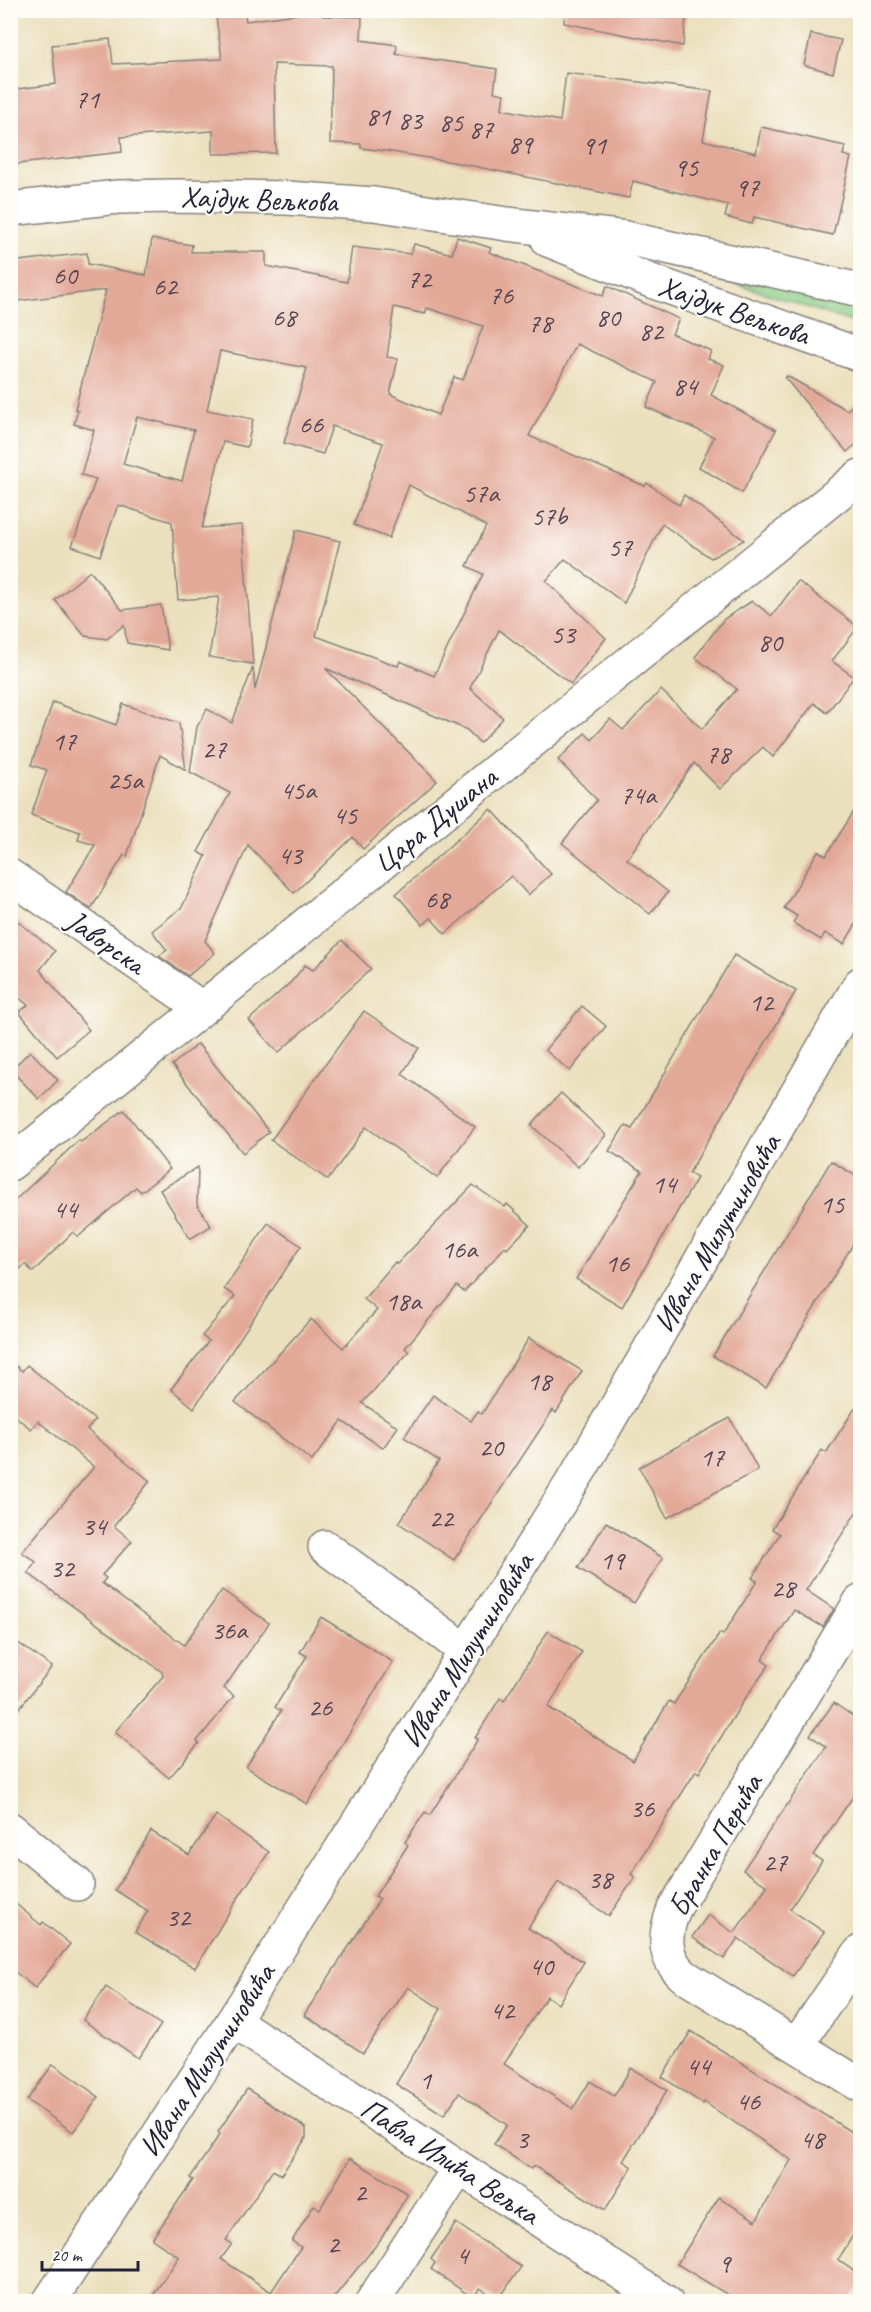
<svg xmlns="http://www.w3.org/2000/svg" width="871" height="2312" font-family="Caveat,sans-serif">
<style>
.green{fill:#87ca82;stroke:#54765e;stroke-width:1.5}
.building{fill:#e3a998;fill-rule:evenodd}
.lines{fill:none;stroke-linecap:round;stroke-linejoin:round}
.street-casing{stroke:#86817c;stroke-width:36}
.secondary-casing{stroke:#86817c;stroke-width:36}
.street{stroke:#fff;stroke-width:33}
.secondary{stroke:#fff;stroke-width:33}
.labels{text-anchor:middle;stroke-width:4.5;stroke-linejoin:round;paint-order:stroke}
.number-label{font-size:27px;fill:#524452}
.street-label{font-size:30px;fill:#22223b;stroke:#fdfcf7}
</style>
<rect width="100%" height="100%" fill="#fdfcf7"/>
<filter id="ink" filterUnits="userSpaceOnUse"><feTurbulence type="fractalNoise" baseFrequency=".0167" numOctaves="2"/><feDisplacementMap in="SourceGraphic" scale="12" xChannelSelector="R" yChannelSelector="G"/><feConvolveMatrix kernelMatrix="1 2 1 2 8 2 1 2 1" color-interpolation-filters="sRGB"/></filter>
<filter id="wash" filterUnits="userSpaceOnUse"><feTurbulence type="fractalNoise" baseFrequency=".008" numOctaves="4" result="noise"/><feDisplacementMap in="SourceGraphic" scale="24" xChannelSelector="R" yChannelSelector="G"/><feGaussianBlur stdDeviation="1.35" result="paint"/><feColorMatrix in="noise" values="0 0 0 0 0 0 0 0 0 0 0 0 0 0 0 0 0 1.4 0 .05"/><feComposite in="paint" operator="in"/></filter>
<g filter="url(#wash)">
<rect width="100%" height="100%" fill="#ebe0bd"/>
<path class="green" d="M724,271L860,298V325L719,278Z"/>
<g id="blocks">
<g class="building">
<path d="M215,10H244L246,21L297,14V10H323V16L362,17L361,40L397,45L396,54L497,69L494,92L504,94L502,109L560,121L566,73L712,91L703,140L756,153L761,127L845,146L843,155L851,157L833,235L754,217L752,224L725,217L728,205L633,181L629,198L458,163L386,151L361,148V144L330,143L332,66L274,64L276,153L213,154V131L121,137L122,152L10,165V90L56,84L52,45L110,39L113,64L222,59Z"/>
<path d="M565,10H687L683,46L564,23Z"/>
<path d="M811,34L841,40L833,73L804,65Z"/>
<path d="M457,237L491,248L489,252L603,296L607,286L679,319L672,334L711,351L708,359L724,365L711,395L776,430L742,493L699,467L714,437L646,407L657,382L577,344L529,436L645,486L647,483L679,505L684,495L744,540L711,558L662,524L624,603L565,559L546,581L606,638L571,684L499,630L470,688L503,718L480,743L467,730L325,668L437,781L363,849L353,837L294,893L248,845L205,941L215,953L188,976L159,956L167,950L152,931L182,907L206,856L198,852L230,793L190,772L197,727L207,709L232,723L253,667L255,690L296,530L340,541L316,636L398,666L400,661L434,676L483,574L467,566L486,526L409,485L389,538L354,525L383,443L332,426L323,454L284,443L307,368L220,351L207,410L253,419L247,447L223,442L202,528L242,525L253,664L209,657L219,597L178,600L172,522L118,505L100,556L72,546L96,479L81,475L94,430L74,424L78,410L75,409L106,290L10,302V262L87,253L88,264L146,275L152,239L192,245L191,252H266V266L347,282L352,247L411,254L414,244L452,254ZM394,307L425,314L427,308L483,326L463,380L454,377L438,415L390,394L398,359L387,357ZM137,417L194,430L182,481L123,464Z"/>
<path d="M787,376L847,410L861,399V440L847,452L785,378Z"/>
<path d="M90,571L122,610L161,605L168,650L127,643L124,625L107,639L85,636L55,600Z"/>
<path d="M798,581L858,627L832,661L854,677L827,713L814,703L773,757L763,747L720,789L694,763L627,859L668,892L650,914L562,843L597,800L558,760L585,733L592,740L610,719L623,730L661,690L702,729L737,689L695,657L724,619L752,601L772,616Z"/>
<path d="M53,702L116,725L123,704L179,723L186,770L160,755L127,856L124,855L91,909L66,892L95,845L78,840L80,832L31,815L47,770L31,765Z"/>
<path d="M861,800V916L844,944L825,933L821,940L793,923L797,916L784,908L818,851L826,856Z"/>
<path d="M491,809L551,874L528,895L511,876L445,934L431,918L423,925L396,894Z"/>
<path d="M10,915L55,951L40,970L89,1030L57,1057L19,1012L28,1005L10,991Z"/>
<path d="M342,940L371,969L278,1053L249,1020L291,982L305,965L313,970Z"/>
<path d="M734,955L796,991L689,1173L697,1178L622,1307L576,1279L642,1171L609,1151L625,1125L632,1129Z"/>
<path d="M582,1006L606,1026L570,1071L545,1050Z"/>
<path d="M364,1011L419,1048L402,1074L475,1127L437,1178L366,1127L328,1180L271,1140Z"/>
<path d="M198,1044L269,1132L243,1153L172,1065Z"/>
<path d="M30,1051L58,1080L39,1099L11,1070Z"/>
<path d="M561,1093L606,1135L578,1167L531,1125Z"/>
<path d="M124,1110L170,1169L141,1192L136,1187L78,1237L73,1232L33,1272L25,1264L10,1279V1205L79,1140L81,1142Z"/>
<path d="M831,1161L861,1179V1231L766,1388L713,1356Z"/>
<path d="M198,1167L197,1204L211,1226L190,1239L160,1190Z"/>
<path d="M473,1185L505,1207L507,1204L530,1225L507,1249L505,1247L464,1292L457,1286L405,1348L409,1352L362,1403L398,1427L383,1448L342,1421L312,1461L235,1402L311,1319L343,1348L377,1310L364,1299L395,1262L397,1264Z"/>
<path d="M268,1223L301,1246L194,1408L171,1389L209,1341L202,1336L235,1296L224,1289Z"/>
<path d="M529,1338L582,1371L556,1413L553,1410L454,1560L399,1523L439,1461L404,1437L433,1395L471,1421L478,1411L482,1414Z"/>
<path d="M10,1361L22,1371L27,1365L95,1420L87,1430L150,1481L114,1526L132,1541L102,1575L106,1578L102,1583L184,1645L222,1590L269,1623L224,1688L234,1696L197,1741L199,1743L169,1778L115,1732L163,1676L162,1672L28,1573L36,1562L22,1552L94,1467L38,1421L31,1429L10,1412Z"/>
<path d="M861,1399V1505L806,1590L834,1609L823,1627L794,1610L762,1660L769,1665L744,1700L699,1773L696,1771L631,1874L635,1877L609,1916L558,1882L528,1928L584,1962L558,2004L547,1996L504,2064L573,2109L590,2081L614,2096L631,2068L667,2090L623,2161L632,2167L605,2210L534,2166L531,2169L494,2144L507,2125L459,2093L444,2115L396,2084L441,2009L408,1987L363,2053L304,2015L380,1899L375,1896L408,1845L405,1842L425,1812L430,1815L478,1739L475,1738L500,1698L504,1701L548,1631L582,1652L548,1707L633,1761L669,1701L674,1704L720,1633L723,1635L757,1581L752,1578L780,1534L772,1529L822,1450L826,1453Z"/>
<path d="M730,1418L758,1470L667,1518L639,1467Z"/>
<path d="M606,1522L663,1558L634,1603L578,1568Z"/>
<path d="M321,1617L393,1662L327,1769L328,1770L307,1804L246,1767L281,1711L275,1707L307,1656L300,1652Z"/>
<path d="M10,1637L52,1667L10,1720Z"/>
<path d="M834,1703L861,1722V1785L813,1855L822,1861L790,1909L824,1932L793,1976L738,1938L724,1959L692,1937L708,1915L734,1933L767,1886L743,1870L826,1747L810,1735Z"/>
<path d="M216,1815L269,1852L234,1904L195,1968L135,1932L148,1911L115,1890L151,1831L189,1855Z"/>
<path d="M10,1899L41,1925L43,1922L70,1944L35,1988L10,1968Z"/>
<path d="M106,1987L161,2025L138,2058L83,2020Z"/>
<path d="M691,2031L861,2138V2222L838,2260L861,2276V2285L848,2301H738L677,2264L719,2197L756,2221L791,2160L704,2102L703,2104L662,2077Z"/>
<path d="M53,2064L99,2097L73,2132L27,2100Z"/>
<path d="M247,2089L306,2128V2138L281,2175L273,2170L226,2240L232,2244L221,2259L271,2292L301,2247L292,2241L314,2205L320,2209L350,2158L408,2194L381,2239L331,2301H149L179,2257L152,2239L193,2180L190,2178L220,2134L218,2132Z"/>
<path d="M456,2223L521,2267L498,2300L480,2288L473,2298L431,2269L435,2263L431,2259Z"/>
</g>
</g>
</g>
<g filter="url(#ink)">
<use href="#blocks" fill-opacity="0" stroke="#86817c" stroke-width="1.5"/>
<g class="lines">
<g class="street-casing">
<g id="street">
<path d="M10,876L202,1008"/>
<path d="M10,1164L860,476"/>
<path d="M325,1547L466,1651"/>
<path d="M860,1602L674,1909C664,1934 662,1957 684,1976L860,2085"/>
<path d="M10,1829L77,1884"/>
<path d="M233,2021L666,2302"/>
<path d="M797,2045L860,1952"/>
<path d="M372,2302L459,2168"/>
</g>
</g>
<g class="secondary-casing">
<g id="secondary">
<path d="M10,209L118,197L176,196L286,198L374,204L507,224L626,238L860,290"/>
<path d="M548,240L651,281L860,355"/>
<path d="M49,2302L233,2021L583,1465L860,984"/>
</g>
</g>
<use href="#street" class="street"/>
<use href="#secondary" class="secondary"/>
</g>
</g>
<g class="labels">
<g class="number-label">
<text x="87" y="108">71</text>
<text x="378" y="125">81</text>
<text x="410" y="129">83</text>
<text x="451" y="131">85</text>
<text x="481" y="138">87</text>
<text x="520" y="153">89</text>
<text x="594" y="154">91</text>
<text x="686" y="176">95</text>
<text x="747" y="196">97</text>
<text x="65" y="284">60</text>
<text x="419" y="288">72</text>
<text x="165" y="295">62</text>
<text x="501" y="304">76</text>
<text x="284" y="326">68</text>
<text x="608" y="326">80</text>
<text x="540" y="332">78</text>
<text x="651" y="340">82</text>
<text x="685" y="395">84</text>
<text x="311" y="433">66</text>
<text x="481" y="502">57a</text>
<text x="549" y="525">57b</text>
<text x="620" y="556">57</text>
<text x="563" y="643">53</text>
<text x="770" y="651">80</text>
<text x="64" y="750">17</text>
<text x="214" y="758">27</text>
<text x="718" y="763">78</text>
<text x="125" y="789">25a</text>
<text x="298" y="799">45a</text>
<text x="638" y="804">74a</text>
<text x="345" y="824">45</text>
<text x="290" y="864">43</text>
<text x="437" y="908">68</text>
<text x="761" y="1011">12</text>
<text x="664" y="1193">14</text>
<text x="832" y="1213">15</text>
<text x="65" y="1218">44</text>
<text x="459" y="1258">16a</text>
<text x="617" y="1272">16</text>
<text x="403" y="1310">18a</text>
<text x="539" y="1390">18</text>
<text x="491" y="1456">20</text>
<text x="712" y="1466">17</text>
<text x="441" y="1527">22</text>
<text x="94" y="1535">34</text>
<text x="612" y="1569">19</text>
<text x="62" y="1577">32</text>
<text x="783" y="1597">28</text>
<text x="229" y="1639">36a</text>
<text x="320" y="1716">26</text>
<text x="642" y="1817">36</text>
<text x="775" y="1871">27</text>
<text x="600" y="1888">38</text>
<text x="178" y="1926">32</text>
<text x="541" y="1975">40</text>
<text x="502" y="2019">42</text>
<text x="698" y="2075">44</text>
<text x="425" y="2089">1</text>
<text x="748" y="2110">46</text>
<text x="522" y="2148">3</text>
<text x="812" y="2148">48</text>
<text x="360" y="2201">2</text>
<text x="333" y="2253">2</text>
<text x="462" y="2264">4</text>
<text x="724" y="2272">9</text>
</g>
<g class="street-label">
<text transform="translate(259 199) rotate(2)" y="10">Хајдук Вељкова</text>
<text transform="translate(734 310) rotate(19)" y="10">Хајдук Вељкова</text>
<text transform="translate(435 820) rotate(-39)" y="10">Цара Душана</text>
<text transform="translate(106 942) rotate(35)" y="10">Јаворска</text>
<text transform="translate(717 1233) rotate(-60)" y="10">Ивана Милутиновића</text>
<text transform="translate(467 1650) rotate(-58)" y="10">Ивана Милутиновића</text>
<text transform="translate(715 1845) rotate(-60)" y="10">Бранка Перића</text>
<text transform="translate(207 2060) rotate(-57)" y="10">Ивана Милутиновића</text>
<text transform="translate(450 2161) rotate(33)" y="10">Павла Илића Вељка</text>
</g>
</g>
<rect width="871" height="2312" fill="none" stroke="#fdfcf7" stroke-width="36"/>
<path d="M42 2261v9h96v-9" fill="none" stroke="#22223b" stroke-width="3"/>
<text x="51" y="2261" font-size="18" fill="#22223b" stroke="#fdfcf7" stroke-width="4.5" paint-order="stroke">20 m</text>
</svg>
